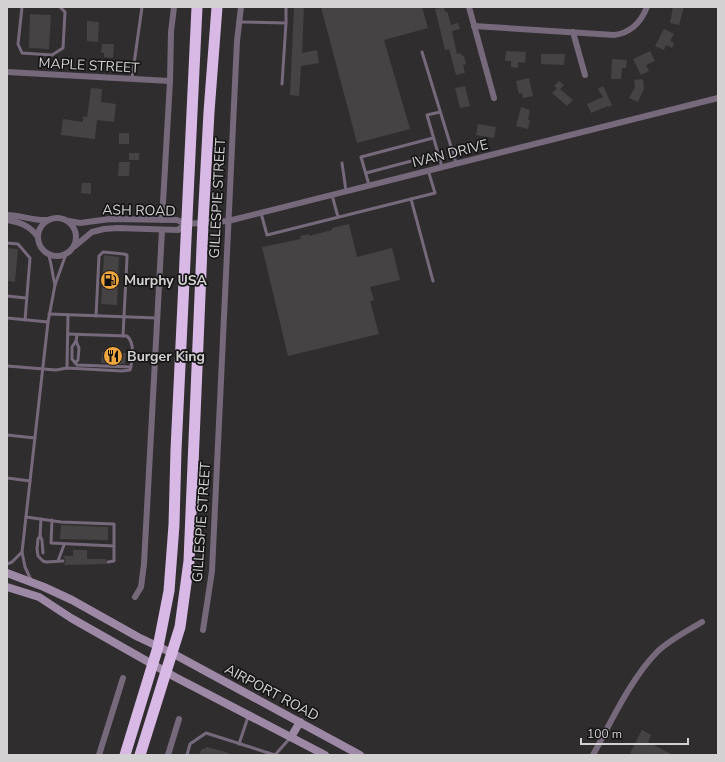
<svg xmlns="http://www.w3.org/2000/svg" width="725" height="762" font-family="'Nunito Sans',sans-serif">
<style>
.building{fill:#464344}
.lines{fill:none;stroke-linecap:round;stroke-linejoin:round}
.lane{stroke:#75697b;stroke-width:3}
.street{stroke:#75697b;stroke-width:6}
.secondary{stroke:#9d89a6;stroke-width:8}
.highway{stroke:#d8b9e6;stroke-width:11}
.labels{text-anchor:middle;stroke-width:3.5;stroke-linejoin:round;paint-order:stroke}
.street-label{font-size:14px;fill:#d3d1d2;stroke:#171617}
.poi-label{font-size:14px;font-weight:bold;fill:#d3d1d2;stroke:#171617;text-anchor:start}
</style>
<rect width="100%" height="100%" fill="#302d2f"/>
<g class="building">
<path d="M294,7H304L302,53L317,50L319,63L301,66L299,96L290,95Z"/>
<path d="M321,7H422L428,28L384,40L410,129L357,143Z"/>
<path d="M444,7L445,12L447,11L451,25L458,23L460,29L452,31L457,54L461,53L462,56H464L466,64L463,65L465,73L456,75L449,49L445,50L435,9Z"/>
<path d="M673,7H684L679,25L670,23Z"/>
<path d="M30,14L51,15L49,49L29,48Z"/>
<path d="M87,21L99,22L98,42L87,41Z"/>
<path d="M664,29L674,34L670,41L674,43L672,48L666,45L664,50L655,46Z"/>
<path d="M102,44H114L113,58L104,57V53H101Z"/>
<path d="M506,51L526,52L525,63L518,62V68L511,67V61H505Z"/>
<path d="M650,51L655,61L646,65L649,71L641,75L633,59Z"/>
<path d="M541,54H565L564,65L541,64Z"/>
<path d="M612,59L627,60L626,68H622L621,79H611Z"/>
<path d="M529,78L533,96L523,98L522,93L519,94L516,81Z"/>
<path d="M643,79L644,89L638,102L629,98L635,87L634,80Z"/>
<path d="M559,81L564,85L560,89L573,100L567,106L552,93L557,88L554,86Z"/>
<path d="M465,86L470,106L460,108L455,88Z"/>
<path d="M603,86L612,105L609,107L608,106L591,113L587,104L603,97L598,89Z"/>
<path d="M91,88L102,89L101,102L116,104L114,122L97,120L95,139L61,135L63,119L83,122V116L87,117Z"/>
<path d="M521,107L530,110L528,120H530L528,129L516,126Z"/>
<path d="M478,124L496,127L494,138L476,135Z"/>
<rect x="119" y="133" width="10" height="11"/>
<rect x="129" y="153" width="10" height="7"/>
<path d="M119,162H130L129,176H118Z"/>
<path d="M82,183H91V194L81,193Z"/>
<path d="M349,224L357,257L392,248L400,280L370,287L374,300L370,301L379,334L288,356L262,247L301,239L300,236L309,234V236L332,230V228Z"/>
<path d="M7,248L18,249L15,282L7,281Z"/>
<path d="M104,255L119,257L117,305L101,304Z"/>
<path d="M102,352L126,353L125,364L101,363Z"/>
<path d="M61,525L108,527V540L60,539Z"/>
<path d="M73,550H87V559H106V564L64,565L66,561L63,556H73Z"/>
<path d="M642,730L651,735L648,742L673,755H634L630,753Z"/>
<path d="M207,747L229,753V755H199L201,750Z"/>
</g>
<g class="lines">
<g class="lane">
<path d="M22,7L18,44L22,53L52,55L63,48L65,12L60,7"/>
<path d="M239,22L286,23L282,84"/>
<path d="M286,23V7"/>
<path d="M422,52L456,163"/>
<path d="M132,78L142,7"/>
<path d="M440,112L427,115L442,167"/>
<path d="M342,163L346,191"/>
<path d="M366,173L438,154"/>
<path d="M369,185L361,157L433,138"/>
<path d="M332,195L338,217"/>
<path d="M411,199L433,281"/>
<path d="M261,213L267,235L435,193L428,170"/>
<path d="M7,243L18,244L30,258L25,320"/>
<path d="M48,253C52,264 52,274 55,285"/>
<path d="M7,296L26,298"/>
<path d="M49,314L157,318"/>
<path d="M96,316L99,256L103,252L124,254L127,255V258L123,336"/>
<path d="M7,318L48,322"/>
<path d="M77,335L76,341L72,347V359L77,365L131,367"/>
<path d="M75,363L78,360L79,348L76,341"/>
<path d="M7,366L56,370L67,368L122,371L130,370C133,360 135,343 127,336L68,334"/>
<path d="M67,368L68,315"/>
<path d="M7,435L35,438"/>
<path d="M7,478L30,481"/>
<path d="M26,517L61,522L114,524V546L51,543L52,520"/>
<path d="M41,519L40,536L38,539L37,549L38,556L43,561L46,562L63,561"/>
<path d="M40,536L42,540L43,553"/>
<path d="M58,561L64,545"/>
<path d="M108,562L114,561V546"/>
<path d="M7,564L12,562L22,552"/>
<path d="M31,580L25,567L22,552L48,322L55,285L66,254"/>
<path d="M239,744L248,717"/>
<path d="M187,755L190,744L206,733L275,755"/>
<path d="M275,755L290,738"/>
</g>
<g class="street">
<path d="M469,7L494,98"/>
<path d="M474,26L614,35C631,33 641,22 647,7"/>
<path d="M573,32L585,75"/>
<path d="M7,72L170,81"/>
<path d="M7,215C21,215 33,221 47,220"/>
<circle cx="57" cy="237" r="19"/>
<path d="M7,220C20,222 30,226 38,237"/>
<path d="M162,220L170,81L171,32L174,7"/>
<path d="M69,221L80,223L110,219L177,220L186,224L228,221L718,98"/>
<path d="M75,246L92,232L104,229L117,228L178,230L186,224"/>
<path d="M135,597L141,587L144,564L162,230"/>
<path d="M203,630L212,571L237,41L241,7"/>
<path d="M99,755L123,678"/>
<path d="M168,755L179,719"/>
<path d="M593,755C611,722 631,678 658,651C671,639 687,631 702,622"/>
</g>
<g class="secondary">
<path d="M7,573L44,587L72,600L138,637L172,653L360,755"/>
<path d="M7,587L39,597L71,618L175,677L325,755"/>
<path d="M291,737L300,722"/>
</g>
<g class="highway">
<path d="M125,755L158,647L169,591L174,525L176,450L197,7"/>
<path d="M140,755L180,627L189,561L203,223L209,112L217,7"/>
</g>
</g>
<defs>
<g id="fuel-disc" transform="scale(1)"><circle r="9.5" fill="#f0a63e" stroke="#171617"/><path d="M-5.5-6h7V0h2V4h1.3V-2.5L3-4.5l.8-.8L6-3V5H2.5V1h-1V6h-7ZM-4.2-4.7v3.2H.2V-4.7Z" fill="#111"/></g>
<g id="restaurant-disc" transform="scale(1)"><circle r="9.5" fill="#f0a63e" stroke="#171617"/><path d="M-5-6h1v4h1v-4h1v4h1v-4h1v5L-1.5 .5V6h-2V.5L-5-1ZM5-6V6H3V1.5H1.5Q1.5-4 5-6Z" fill="#111"/></g>
</defs>
<g fill-rule="evenodd">
<use href="#fuel-disc" x="110" y="280"/>
<use href="#restaurant-disc" x="113" y="356"/>
</g>
<g class="labels">
<g class="street-label">
<text transform="translate(89 65) rotate(3)" y="5">MAPLE STREET</text>
<text transform="translate(450 153) rotate(-14)" y="5">IVAN DRIVE</text>
<text transform="translate(217 198) rotate(-87)" y="5">GILLESPIE STREET</text>
<text transform="translate(139 210) rotate(1)" y="5">ASH ROAD</text>
<text transform="translate(201 522) rotate(-86)" y="5">GILLESPIE STREET</text>
<text transform="translate(272 692) rotate(28)" y="5">AIRPORT ROAD</text>
</g>
<g class="poi-label">
<text x="124" y="285">Murphy USA</text>
<text x="127" y="361">Burger King</text>
</g>
</g>
<rect width="725" height="762" fill="none" stroke="#d3d1d2" stroke-width="16"/>
<path d="M581 738v6h107v-6" fill="none" stroke="#d3d1d2" stroke-width="2"/>
<text x="587" y="738" font-size="12" fill="#d3d1d2" stroke="#171617" stroke-width="3" paint-order="stroke">100 m</text>
</svg>
